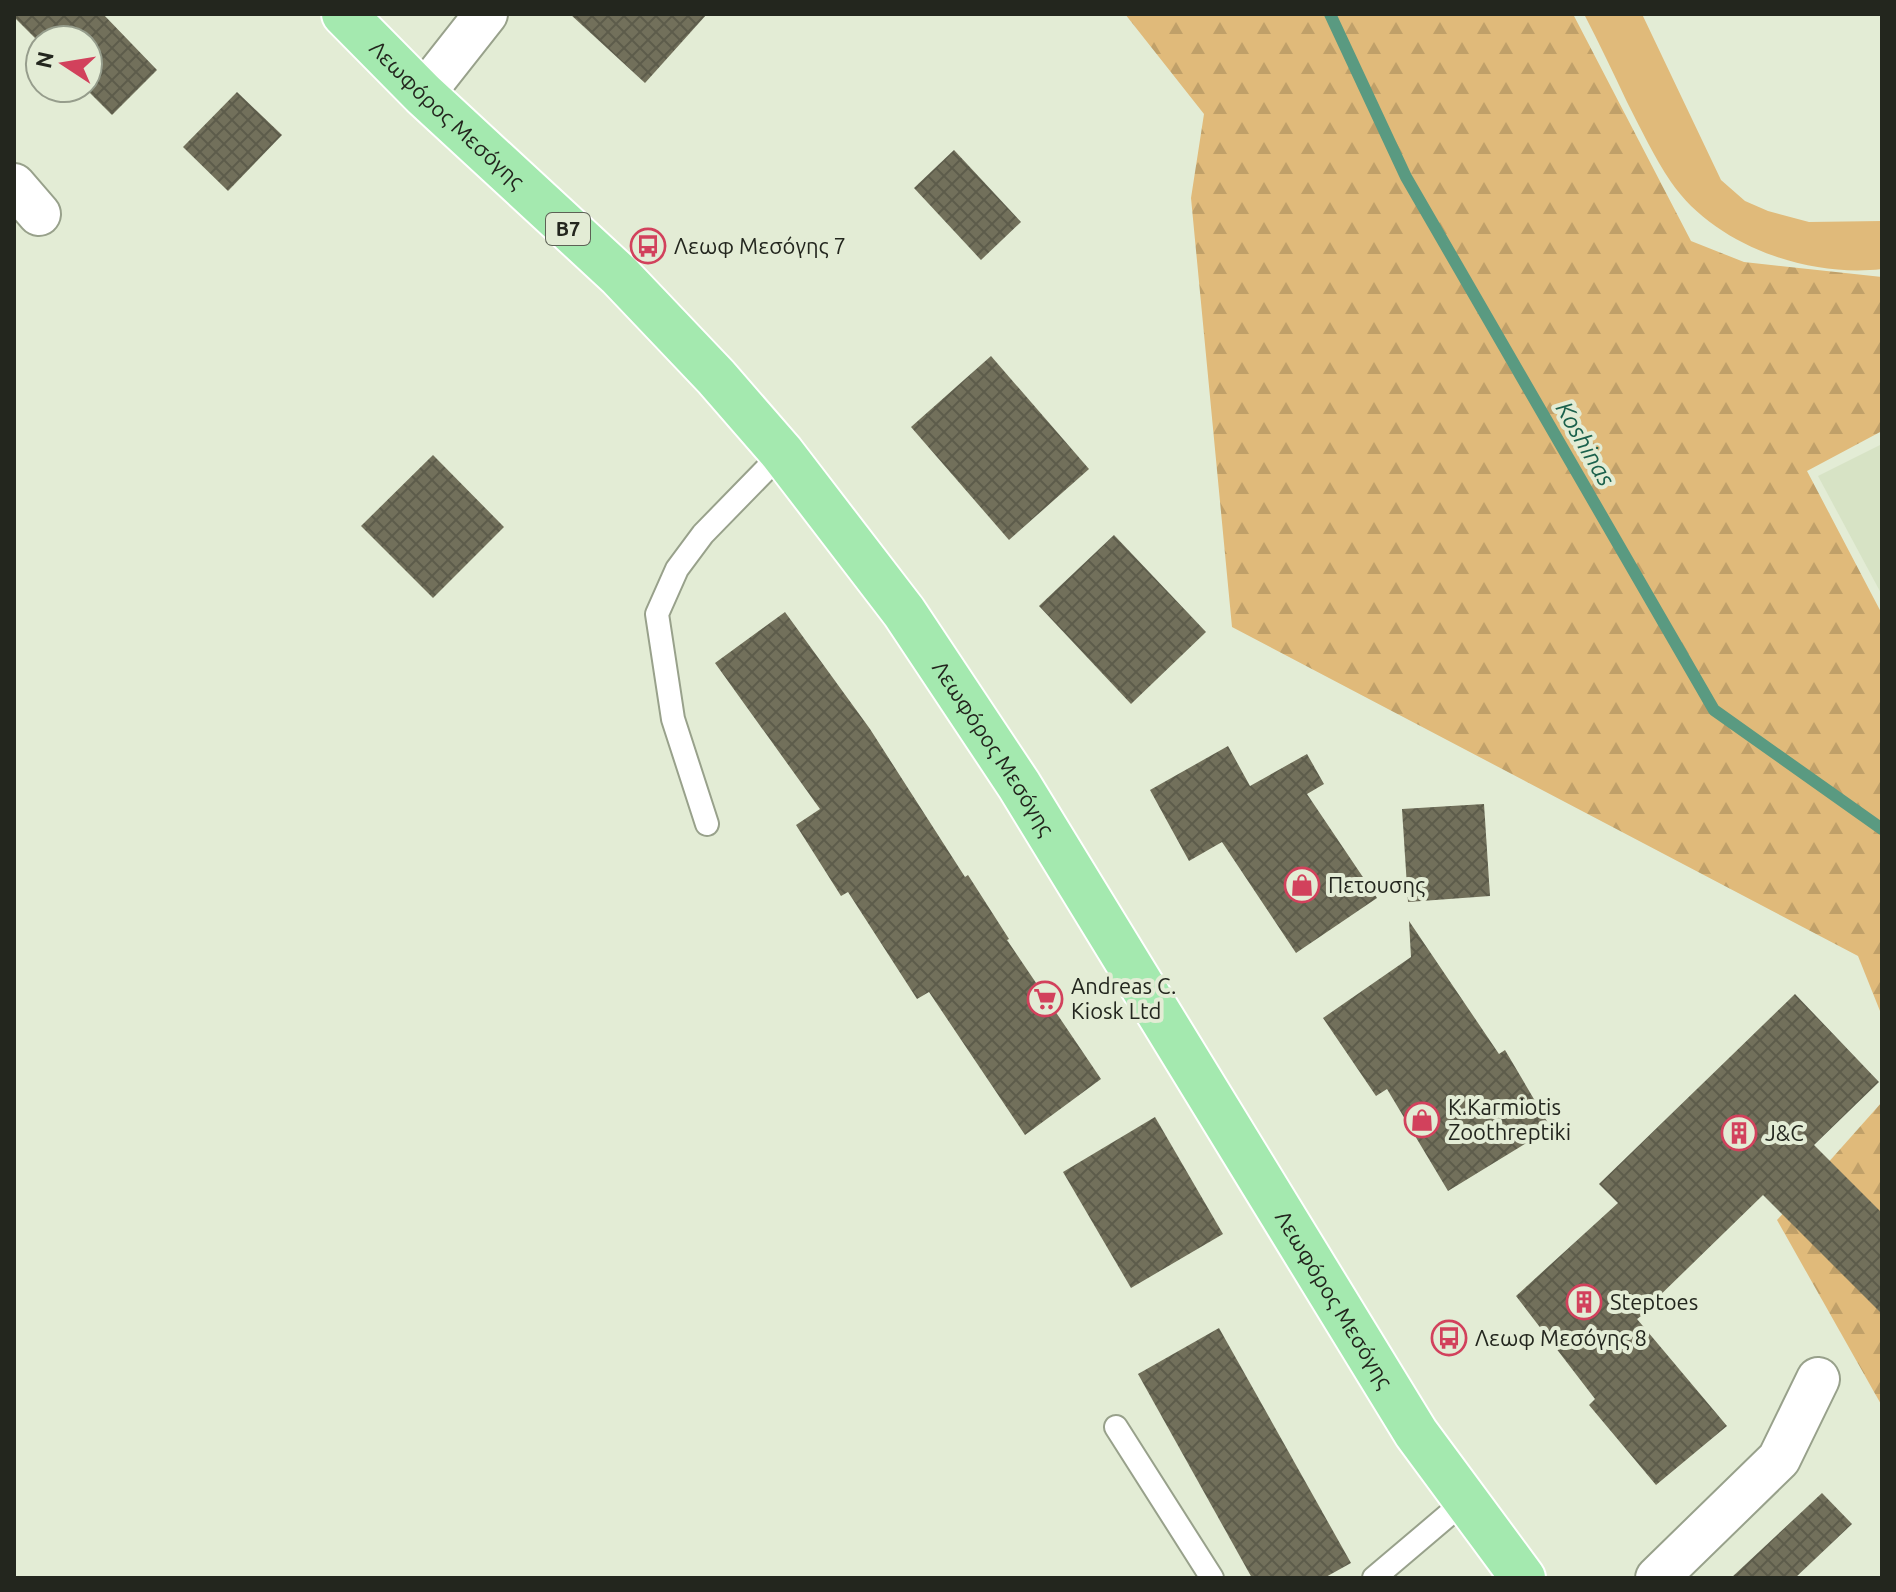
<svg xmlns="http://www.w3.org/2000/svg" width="1896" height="1592" font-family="Ubuntu,sans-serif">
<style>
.built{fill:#d7e3c5}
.forest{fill:url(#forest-firs)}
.park{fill:#e0ba7a}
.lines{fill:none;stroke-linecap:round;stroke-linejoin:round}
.stream{stroke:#5a9a81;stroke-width:12}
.building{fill:url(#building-cross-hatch)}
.service-casing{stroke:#98a18b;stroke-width:26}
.minor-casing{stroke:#98a18b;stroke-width:46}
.primary-casing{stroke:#fff;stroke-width:48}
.service{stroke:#fff;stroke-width:22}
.minor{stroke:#fff;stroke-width:42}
.primary{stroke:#a4e9af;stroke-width:44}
.labels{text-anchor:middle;stroke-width:8;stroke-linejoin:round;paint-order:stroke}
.shield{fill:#e3ecd5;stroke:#5d6155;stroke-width:2}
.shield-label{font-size:20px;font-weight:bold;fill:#23261e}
.street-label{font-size:22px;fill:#23261e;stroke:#e3ecd5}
.poi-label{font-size:22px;fill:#23261e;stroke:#e3ecd5;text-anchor:start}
.water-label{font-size:24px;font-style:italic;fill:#1b614c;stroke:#e3ecd5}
</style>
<defs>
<pattern id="forest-firs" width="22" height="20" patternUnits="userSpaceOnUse" patternTransform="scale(2)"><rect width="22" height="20" fill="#e0ba7a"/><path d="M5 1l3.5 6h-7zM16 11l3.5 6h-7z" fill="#c0a069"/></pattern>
<pattern id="building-cross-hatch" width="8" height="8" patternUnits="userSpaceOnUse" patternTransform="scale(2)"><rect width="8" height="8" fill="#72705b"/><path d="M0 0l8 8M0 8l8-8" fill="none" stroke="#5d5c4b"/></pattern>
</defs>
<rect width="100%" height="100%" fill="#e3ecd5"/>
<path class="built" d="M1882,444V595L1818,476Z"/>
<g class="forest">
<path d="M1125,14H1573L1691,241L1744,262L1882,277V431L1807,471L1882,614V1016L1858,956L1232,627L1191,198L1204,114Z"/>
<path d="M1882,1102V1406L1777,1220Z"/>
</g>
<path class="park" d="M1584,14H1642L1721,180L1745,201L1768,211L1809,222L1882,221V269C1808,278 1714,245 1671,182C1654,157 1641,129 1627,102C1613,72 1599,43 1584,14Z"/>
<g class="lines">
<path class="stream" d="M1330,14L1406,177L1714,710L1882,829"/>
</g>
<g class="building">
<path d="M14,14H103L157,70L112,115L85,88H88V40H40V43L14,17Z"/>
<path d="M570,14H707L645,83Z"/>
<path d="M237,92L282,135L228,191L183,147Z"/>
<path d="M954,150L1021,222L981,260L914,188Z"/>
<path d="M991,356L1089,469L1009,540L911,427Z"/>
<path d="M433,455L504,527L433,598L361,526Z"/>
<path d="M1114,535L1206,632L1131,704L1039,606Z"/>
<path d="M785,612L870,729L965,877L968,875L1009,939L1007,940L1101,1079L1025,1135L929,992L917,999L848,892L841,896L796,825L820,809L715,663Z"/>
<path d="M1228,746L1250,786L1307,754L1324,784L1307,794L1377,898L1296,953L1222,842L1189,861L1150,790Z"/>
<path d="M1484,804L1490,896L1408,902L1402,809Z"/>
<path d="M1409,921L1499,1054L1505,1050L1551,1128L1448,1191L1387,1089L1376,1096L1323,1018L1411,957Z"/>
<path d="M1795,994L1879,1082L1814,1145L1882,1213V1314L1763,1195L1650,1305L1652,1308L1637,1319L1727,1426L1656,1485L1589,1405L1595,1399L1516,1296L1618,1203L1599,1184Z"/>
<path d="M1155,1117L1223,1234L1131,1288L1063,1172Z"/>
<path d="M1219,1328L1351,1563L1324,1578H1252L1138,1374Z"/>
<path d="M1822,1493L1852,1524L1795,1578H1731Z"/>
</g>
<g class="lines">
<g class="service-casing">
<g id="service">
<path d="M707,824L673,719L657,614L677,569L703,534L782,453"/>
<path d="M1116,1427L1212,1578"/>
<path d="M1374,1578L1466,1500"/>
</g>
</g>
<g class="minor-casing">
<g id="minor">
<path d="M423,94L486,14"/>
<path d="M14,185L39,214"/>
<path d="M1657,1578L1779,1459L1818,1379"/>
</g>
</g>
<g class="primary-casing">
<g id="primary">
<path id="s1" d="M344,14L423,94L619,275L716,377L782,453L904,612L1019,785L1416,1433L1523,1578"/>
</g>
</g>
<use href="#service" class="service"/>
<use href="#minor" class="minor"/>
<use href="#primary" class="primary"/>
</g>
<defs>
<g id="bus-ring" transform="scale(1.8)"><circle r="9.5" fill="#e3ecd5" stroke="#d2415c" stroke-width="1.5"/><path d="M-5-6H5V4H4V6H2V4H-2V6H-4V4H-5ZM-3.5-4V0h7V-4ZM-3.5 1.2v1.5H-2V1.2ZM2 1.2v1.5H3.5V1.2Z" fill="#d2415c"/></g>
<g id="shop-ring" transform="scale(1.8)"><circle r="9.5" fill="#e3ecd5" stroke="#d2415c" stroke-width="1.5"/><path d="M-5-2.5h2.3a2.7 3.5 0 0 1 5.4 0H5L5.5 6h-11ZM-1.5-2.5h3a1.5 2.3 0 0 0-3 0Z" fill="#d2415c"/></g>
<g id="supermarket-ring" transform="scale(1.8)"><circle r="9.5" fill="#e3ecd5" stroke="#d2415c" stroke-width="1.5"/><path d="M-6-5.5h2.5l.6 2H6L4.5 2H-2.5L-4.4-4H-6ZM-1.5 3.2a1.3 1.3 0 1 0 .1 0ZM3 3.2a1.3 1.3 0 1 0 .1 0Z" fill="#d2415c"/></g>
<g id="building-ring" transform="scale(1.8)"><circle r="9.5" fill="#e3ecd5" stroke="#d2415c" stroke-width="1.5"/><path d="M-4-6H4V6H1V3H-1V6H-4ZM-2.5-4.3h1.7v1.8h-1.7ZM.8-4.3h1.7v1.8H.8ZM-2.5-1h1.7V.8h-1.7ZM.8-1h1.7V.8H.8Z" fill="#d2415c"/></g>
</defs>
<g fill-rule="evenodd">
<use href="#bus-ring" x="648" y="246"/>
<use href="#shop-ring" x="1302" y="885"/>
<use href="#supermarket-ring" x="1045" y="999"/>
<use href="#shop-ring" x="1422" y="1120"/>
<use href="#building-ring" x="1739" y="1133"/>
<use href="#building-ring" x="1584" y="1302"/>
<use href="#bus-ring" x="1449" y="1338"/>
</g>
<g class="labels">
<rect class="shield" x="546" y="213" width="44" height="32" rx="6"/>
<g class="shield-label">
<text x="568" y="236">B7</text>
</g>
<g class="street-label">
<text dy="8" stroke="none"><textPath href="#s1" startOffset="144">Λεωφόρος Μεσόγης</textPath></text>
<text dy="8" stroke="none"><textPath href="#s1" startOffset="984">Λεωφόρος Μεσόγης</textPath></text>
<text dy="8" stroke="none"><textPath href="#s1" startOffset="1632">Λεωφόρος Μεσόγης</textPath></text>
</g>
<g class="poi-label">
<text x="674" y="254">Λεωφ Μεσόγης 7</text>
<text x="1328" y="893">Πετουσης</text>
<text x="1071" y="994">Andreas C.<tspan x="1071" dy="25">Kiosk Ltd</tspan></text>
<text x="1448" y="1115">K.Karmiotis<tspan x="1448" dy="25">Zoothreptiki</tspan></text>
<text x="1765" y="1141">J&amp;C</text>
<text x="1610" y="1310">Steptoes</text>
<text x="1475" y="1346">Λεωφ Μεσόγης 8</text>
</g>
<g class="water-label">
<text transform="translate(1585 444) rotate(60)" y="8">Koshinas</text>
</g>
</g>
<rect width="1896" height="1592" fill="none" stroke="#23261e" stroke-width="32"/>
<g transform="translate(64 64) rotate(282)"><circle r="38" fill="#e3ecd5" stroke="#969d8c" stroke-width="2"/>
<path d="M0-6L14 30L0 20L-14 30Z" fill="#d2415c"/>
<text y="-12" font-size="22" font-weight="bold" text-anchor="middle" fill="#23261e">N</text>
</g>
</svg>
